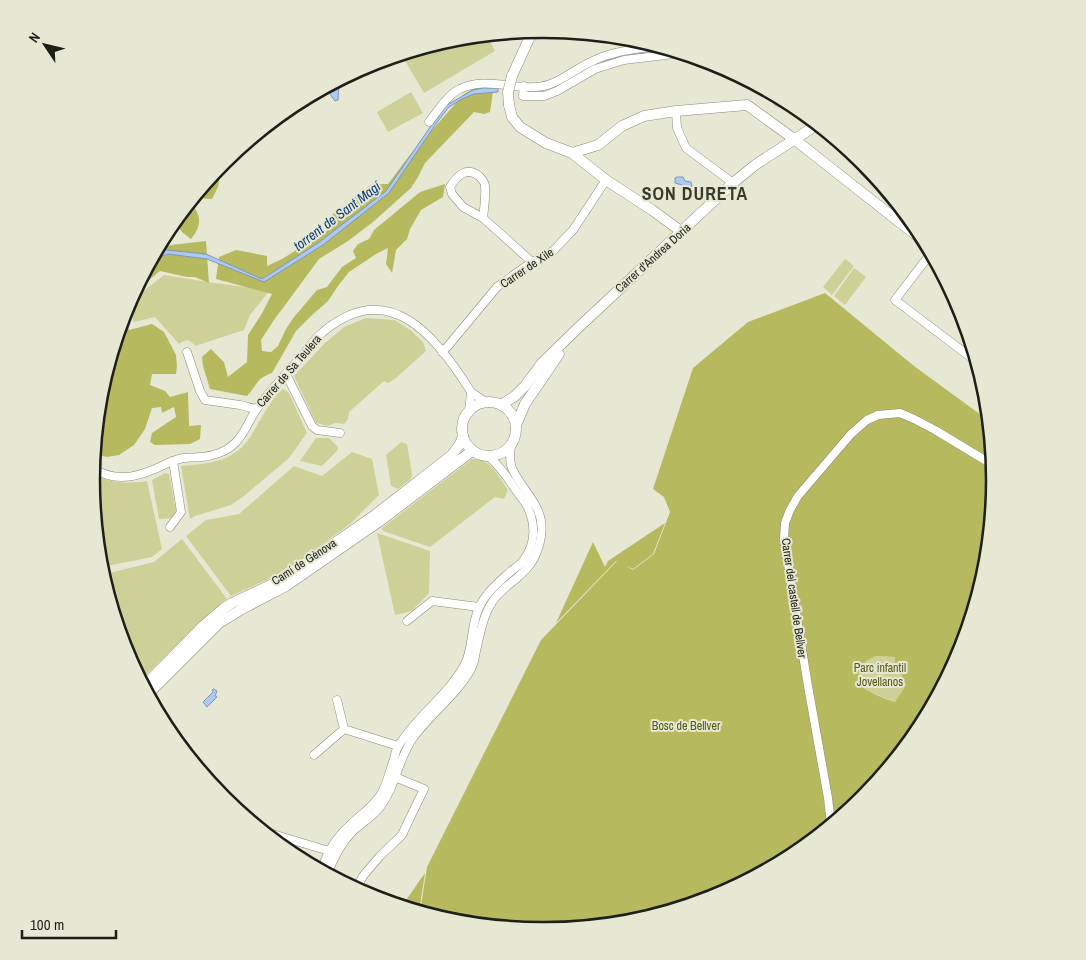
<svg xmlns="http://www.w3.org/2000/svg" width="1086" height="960" font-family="'Archivo Narrow',sans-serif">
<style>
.green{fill:#ced197}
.forest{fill:#b7b95f;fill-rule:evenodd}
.water{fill:#abc9f3;stroke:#8196b1}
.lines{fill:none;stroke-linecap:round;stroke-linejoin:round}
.stream{stroke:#8196b1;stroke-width:2}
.street-casing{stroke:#8a8b79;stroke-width:9}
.secondary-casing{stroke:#8a8b79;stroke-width:11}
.street{stroke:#fff;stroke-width:8}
.secondary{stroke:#fff;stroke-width:10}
.secondary-bridge-casing{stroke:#8a8b79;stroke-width:11;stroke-linecap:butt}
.secondary-bridge{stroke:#fff;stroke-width:10}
.labels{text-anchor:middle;stroke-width:4;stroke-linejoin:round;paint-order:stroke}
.street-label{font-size:12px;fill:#1e1f18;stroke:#e7e8d4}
.park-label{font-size:12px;fill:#575715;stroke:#e7e8d4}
.water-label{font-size:14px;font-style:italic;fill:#0f3e7b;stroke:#e7e8d4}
.district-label{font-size:18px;font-weight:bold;letter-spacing:1px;fill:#393a2a;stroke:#e7e8d4}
.rim{fill:none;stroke:#1e1f18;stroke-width:2.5}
</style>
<rect width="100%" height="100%" fill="#e7e8d4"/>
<g class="green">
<path d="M486,34L495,51L424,93L401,54L455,37Z"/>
<path d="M411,92L423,113L388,132L377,112Z"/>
<path d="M845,259L854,266L832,295L823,287Z"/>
<path d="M854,268L866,277L845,305L834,296Z"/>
<path d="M164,275L214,283L270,290L250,315L244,330L195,346C190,339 185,339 179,344L155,317L134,322L127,306L129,302Z"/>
<path d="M366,318L395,320L410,330L423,342L426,351L396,378L388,383L384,381L349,412L348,419L344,424L335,423L328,426L316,423L294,376L325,343L344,327Z"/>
<path d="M283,389L289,393L307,433L289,458L244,496L231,505L195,516L190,519L181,466C216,463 239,461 256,427C264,414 271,399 283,389Z"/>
<path d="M316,438H329L338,447L337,451L322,466L300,461Z"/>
<path d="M401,442L407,444L412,474L411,479L398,489L391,486L386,455Z"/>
<path d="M352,452L372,459L379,495L350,524L284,572L231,596L186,536L206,520L239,514L294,466L322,476Z"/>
<path d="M472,459C491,458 499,477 508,490L504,499L495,497L430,547L383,531L382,528Z"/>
<path d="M165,473L169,474L176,510L173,518L159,519L152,480Z"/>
<path d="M92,474C110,483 127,484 147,481L162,549L152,557L107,566L100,563L92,480Z"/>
<path d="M377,533L430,551L429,593L412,611L395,615Z"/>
<path d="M182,539L227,599L209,613L141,680L126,652L108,593L109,573L154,562Z"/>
<path d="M876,656L895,657L904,664L900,672L906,685L895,702L870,692L858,684C858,668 862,662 876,656Z"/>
</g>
<g class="forest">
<path d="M475,88L493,92L490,112L484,114L474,112L425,163L418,177L411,188L373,222L348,241L319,259L274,320L261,340L262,351L271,352L278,346L286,329L294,317L317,290L327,287L342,267L356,258L353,251L358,244L369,239L374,230L420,192L445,184L443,197L421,210L410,229L407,239L396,250L392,273L386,264L388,248L376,254L349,272L338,286L328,301L311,316L296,331L272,373C255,379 258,385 247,396L231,393L210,389L203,366L202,357L211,349L224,362L228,377L247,362L248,335L261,315L272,294L216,279L219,257L236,250L267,256V266L282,259L327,231L328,218L372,184H388L409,156L464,94Z"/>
<path d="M222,163L218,187L212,199L194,198Z"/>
<path d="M190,202C202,215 202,226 191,239L182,232L177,225H171Z"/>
<path d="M206,241L209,283L195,277H187L160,271L134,292L157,250L171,245Z"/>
<path d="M825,293L914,366L988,420L994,480L986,568L960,653L918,731L862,799L793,855L729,890L715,897L631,923L543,931L455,923L420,912L427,867L541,640L617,561H616L556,623L593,542L605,567L608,561L665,523L653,554L633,569L626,566L633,570L654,554L670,512L664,497L653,489L693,368L748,322ZM876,656L895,657V663L904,664L900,672L906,685L895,702C883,698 868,693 858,683C858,668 862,662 876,656Z"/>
<path d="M125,312L129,330L152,324L164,332L176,355L177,366L176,374H152L150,385L165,391L170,397L188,392L189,426L201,425L200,439L190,444L155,445L150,442L152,433L176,417L174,407L162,413L161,407L152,408L145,429L134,445L119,455L107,457L94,454L100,392Z"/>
<path d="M425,873L419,912L402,906Z"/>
</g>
<g class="water">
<path d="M662,47L665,48L666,52C647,54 626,54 607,61C597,64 588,70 579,76L576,71L597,60Z"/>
<path d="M335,82L339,83L338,100L335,101L325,87Z"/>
<path d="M483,88H498V92L474,94L462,99L449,107L438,121L389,193L323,245L264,282L207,259L168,254L151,260L155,254L167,250L206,254L262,279L318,243L386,191L435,120L447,105L473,90Z"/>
<path d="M677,177H683L685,181L691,182L692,186L690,189H686L682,185L675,183V178Z"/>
<path d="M214,689L217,691L215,696L217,697L207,707L203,702L213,692L212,690Z"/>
</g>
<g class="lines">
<path class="stream" d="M665,50H672"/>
<g class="street-casing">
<g id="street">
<path d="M524,86L523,96H544L557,91L595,69L624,60L682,53"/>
<path d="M778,102L782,98"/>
<path d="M676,111L677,128L686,148L733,183"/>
<path d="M429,122C438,111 447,95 460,89C484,77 511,89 536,87C558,86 575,68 595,60C613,51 639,48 659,46"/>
<path d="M483,218C484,209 486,195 485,186C485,182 482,179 479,176C466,166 457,176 450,187L452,194L463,207L483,218L532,262"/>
<path d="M931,253L895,300L977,362"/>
<path d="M187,352L200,391L205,400L240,405L256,409"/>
<path d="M442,352L448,346L497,287L532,262L553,251L573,230L606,180"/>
<path d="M286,374L312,426L317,430L340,433"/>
<path d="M469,412L471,392L487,403"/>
<path d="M93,468C118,485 144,475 168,463C173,461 178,459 183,458C189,457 195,458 202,457C212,456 225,452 233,445C245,435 249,419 258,407C272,389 287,372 303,355C309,347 315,338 323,332C389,276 437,337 471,392"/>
<path d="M170,527L181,512L173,461"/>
<path d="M407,621L432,601L479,607"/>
<path d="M344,729L398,746"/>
<path d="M314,755L344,729L337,700"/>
<path d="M831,824L828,798L808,686L784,539L785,523L790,510L798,496L851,434L867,420L878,415L900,413L914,419L935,430L993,465"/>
<path d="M263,831L329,851"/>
<path d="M321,870C328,852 334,840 349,826C359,816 373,807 381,794C387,784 390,770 394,759C395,754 396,749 399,745C417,716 447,696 464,666C474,648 470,626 479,608C486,592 499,582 511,571C515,568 520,565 523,561C535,545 536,526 528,508C525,501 519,495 515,489C507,477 500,466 489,457"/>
<path d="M327,874C334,859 340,844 352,832C361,823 373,817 380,807C396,786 398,759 413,738C430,714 456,696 471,669C474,664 475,657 476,651C480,634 483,615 493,601C502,587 518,580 528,567C535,559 540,546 541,536C546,506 522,492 512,468C509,461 510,453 511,446"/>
<path d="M356,889L363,876L380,856L402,835L408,822L424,789L395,777L394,773"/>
</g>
</g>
<g class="secondary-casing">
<g id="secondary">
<path d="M512,76L533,30"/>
<path d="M509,105L512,117L520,127L546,143L572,153L606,180L652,210L682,232"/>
<path d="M572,153L598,145L622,126L644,116L676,111L747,105L794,139L926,243"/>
<circle cx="489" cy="429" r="27"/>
<path d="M501,405L515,396L525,386L542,363L579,327L733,183L755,165L818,124"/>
<path d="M516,425L525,404L559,354"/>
<path d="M144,686L203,626L223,609L232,603L279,581L300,567L375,515L452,455L460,444L463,436"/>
<path d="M148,694L219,623L242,609L286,586L380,521L472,451"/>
</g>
</g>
<use href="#street" class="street"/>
<use href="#secondary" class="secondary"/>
<g class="secondary-bridge-casing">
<path id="secondary-bridge" d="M509,105L508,92L512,76"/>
</g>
<use href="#secondary-bridge" class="secondary-bridge"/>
</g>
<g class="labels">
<g class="street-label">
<text transform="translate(653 258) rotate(-42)" y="4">Carrer d'Andrea Doria</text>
<text transform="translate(527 268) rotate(-34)" y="4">Carrer de Xile</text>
<text transform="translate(289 371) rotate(-49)" y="4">Carrer de Sa Teulera</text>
<text transform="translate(304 562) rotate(-33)" y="4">Camí de Gènova</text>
<text transform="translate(794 598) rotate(82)" y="4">Carrer del castell de Bellver</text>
</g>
<g class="park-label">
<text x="880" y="672">Parc infantil<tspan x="880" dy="14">Jovellanos</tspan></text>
<text x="686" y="730">Bosc de Bellver</text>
</g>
<g class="water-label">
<text transform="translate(337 216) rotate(-37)" y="5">torrent de Sant Magí</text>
</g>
<g class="district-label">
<text x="695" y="200">SON DURETA</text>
</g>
</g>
<path d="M0 0H1086V960H0ZM542 38H544A442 442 0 0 1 986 480V480A442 442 0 0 1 544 922H542A442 442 0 0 1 100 480V480A442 442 0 0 1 542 38Z" fill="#e7e8d4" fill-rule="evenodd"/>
<path class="rim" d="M542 38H544A442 442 0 0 1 986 480V480A442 442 0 0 1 544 922H542A442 442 0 0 1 100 480V480A442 442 0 0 1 542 38Z"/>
<g transform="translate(45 45) rotate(305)" stroke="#e7e8d4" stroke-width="4" paint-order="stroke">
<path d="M0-4L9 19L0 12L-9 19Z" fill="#1e1f18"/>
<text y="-8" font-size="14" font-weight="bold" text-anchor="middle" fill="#1e1f18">N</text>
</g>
<path d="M22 930v8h94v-8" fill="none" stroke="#1e1f18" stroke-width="2.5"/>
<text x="30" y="930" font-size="15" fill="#1e1f18" stroke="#e7e8d4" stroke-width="4" paint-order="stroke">100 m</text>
</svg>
